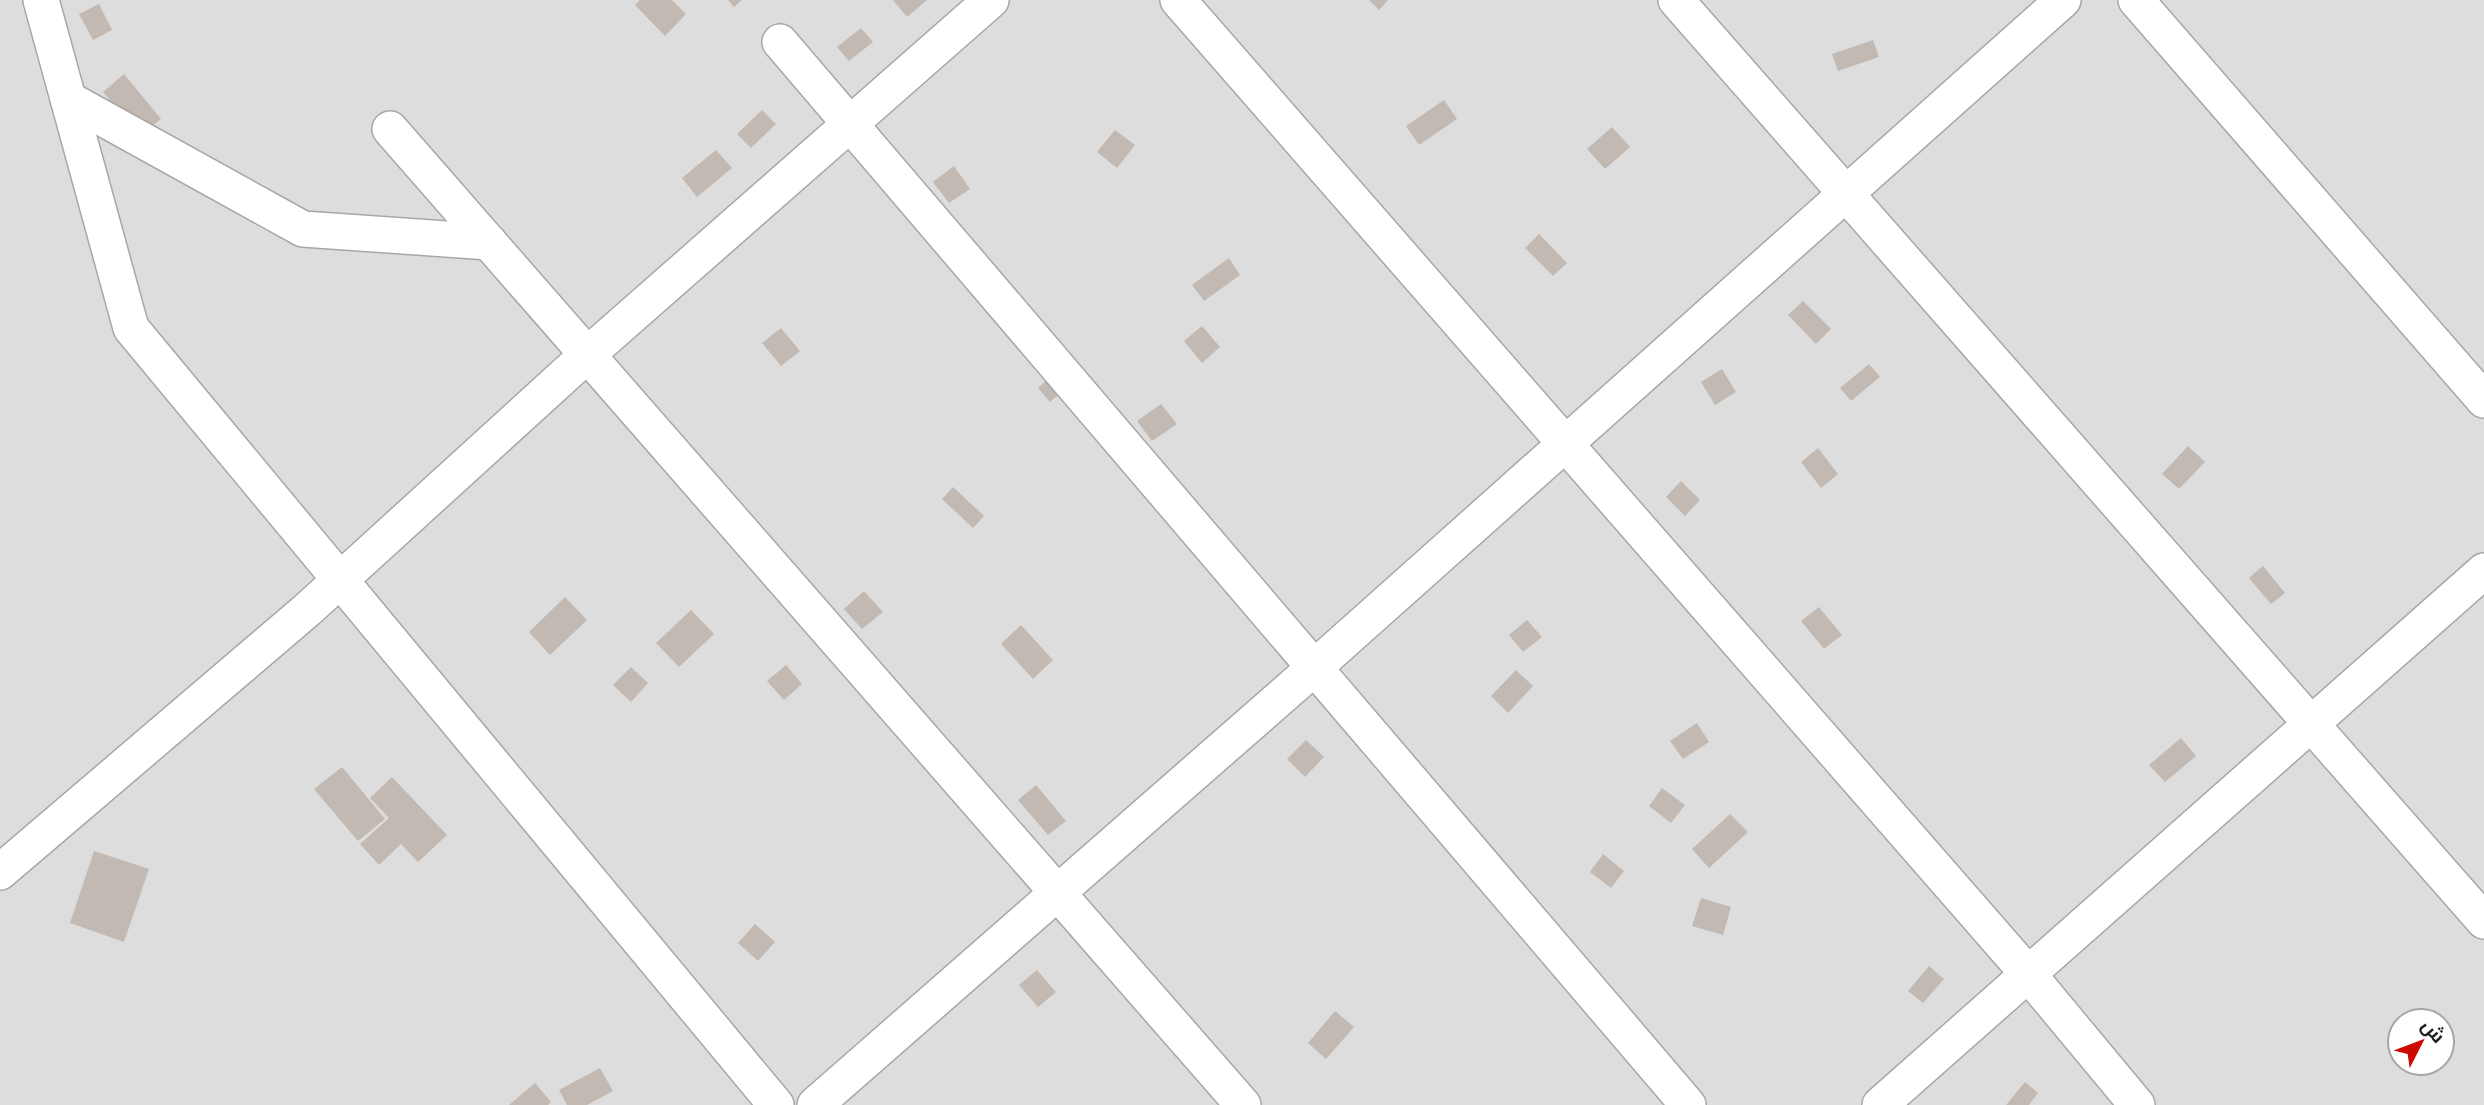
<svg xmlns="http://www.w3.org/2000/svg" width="2484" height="1105" font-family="Figtree,Cairo,sans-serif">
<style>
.residential{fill:#dedddd;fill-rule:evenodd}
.building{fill:#c1b9b2}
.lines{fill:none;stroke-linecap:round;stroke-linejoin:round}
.minor-casing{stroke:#a7a7a7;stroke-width:38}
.minor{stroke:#fff;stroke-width:35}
</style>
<rect width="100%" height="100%" fill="#f0ede6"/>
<path class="residential" d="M0,0H2484V1105H0ZM2400,1021H2442V1063H2400Z"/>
<g class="building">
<path d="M640,0H672L686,14L665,36L635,5Z"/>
<path d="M728,0H742L734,7Z"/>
<path d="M893,0H927L907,17Z"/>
<path d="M1369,0H1388L1379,10Z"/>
<path d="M99,4L112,30L93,40L79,14Z"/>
<path d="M861,28L873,42L849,61L837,47Z"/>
<path d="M1873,40L1879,57L1838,71L1832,54Z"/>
<path d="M124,74L161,119L140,136L103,92Z"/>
<path d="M1444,100L1457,119L1419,145L1406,126Z"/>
<path d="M762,110L776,124L751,148L737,134Z"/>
<path d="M1612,127L1630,147L1605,169L1587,149Z"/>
<path d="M1115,130L1135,145L1117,168L1097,152Z"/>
<path d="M716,150L732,168L697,197L682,178Z"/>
<path d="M954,166L970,189L949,203L933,182Z"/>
<path d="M1539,234L1567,263L1553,276L1525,248Z"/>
<path d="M1229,258L1240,275L1204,301L1192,285Z"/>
<path d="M1803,301L1831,329L1816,344L1788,315Z"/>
<path d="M1202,326L1220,347L1202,363L1184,341Z"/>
<path d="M781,328L800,351L781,366L762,343Z"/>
<path d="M1066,364L1077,378L1050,402L1038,388Z"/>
<path d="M1869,364L1880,377L1851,401L1840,388Z"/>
<path d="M1722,369L1736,392L1715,405L1701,382Z"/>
<path d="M1161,404L1177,424L1152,441L1137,421Z"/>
<path d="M2188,446L2205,462L2179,489L2162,474Z"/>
<path d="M1818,448L1838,474L1821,488L1801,462Z"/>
<path d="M1681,481L1700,500L1685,516L1666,497Z"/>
<path d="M953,487L984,516L973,528L942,499Z"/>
<path d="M2263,566L2285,593L2271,604L2249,578Z"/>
<path d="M864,591L883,612L862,629L844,609Z"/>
<path d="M565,597L587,620L550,655L529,632Z"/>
<path d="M1819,607L1842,635L1824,649L1801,621Z"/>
<path d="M691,610L714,634L679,667L656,643Z"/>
<path d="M1527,620L1542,637L1523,652L1509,635Z"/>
<path d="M1021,625L1053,660L1033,679L1001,644Z"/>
<path d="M786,665L802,684L784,700L767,681Z"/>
<path d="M631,667L648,683L631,702L613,685Z"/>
<path d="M1516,670L1533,686L1508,713L1491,696Z"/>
<path d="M1697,723L1709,742L1683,759L1670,741Z"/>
<path d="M2181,738L2196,756L2165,782L2149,765Z"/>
<path d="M1306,740L1324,757L1305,777L1287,759Z"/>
<path d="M342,767L385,819L358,841L314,789Z"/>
<path d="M392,777L447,835L418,862L401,844L379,865L360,844L389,818L370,798Z"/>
<path d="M1036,785L1066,821L1048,835L1018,800Z"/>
<path d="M1662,788L1685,805L1671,823L1649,806Z"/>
<path d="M1730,814L1748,832L1709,868L1692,849Z"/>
<path d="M94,851L149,869L124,942L70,923Z"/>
<path d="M1603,854L1624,871L1611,888L1590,872Z"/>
<path d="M1701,898L1731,907L1723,935L1692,926Z"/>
<path d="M755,924L775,942L758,961L738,943Z"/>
<path d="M1929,966L1944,979L1923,1003L1908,991Z"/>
<path d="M1037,970L1056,992L1038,1007L1019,985Z"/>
<path d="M1335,1011L1354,1027L1326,1059L1308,1043Z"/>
<path d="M600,1068L613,1091L587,1105H567L559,1090Z"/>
<path d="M2025,1082L2038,1093L2029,1105H2006Z"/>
<path d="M535,1083L551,1102L548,1105H509Z"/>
</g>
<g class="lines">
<g class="minor-casing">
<g id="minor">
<path d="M41,0L131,328L776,1105"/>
<path d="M1178,0L2029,975L2137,1105"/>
<path d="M1676,0L2484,921"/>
<path d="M2136,0L2484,400"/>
<path d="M780,42L1688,1105"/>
<path d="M68,99L303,229L489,242"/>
<path d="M390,129L1243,1105"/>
<path d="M0,872L307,610L587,355L991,0"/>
<path d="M815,1105L1297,683L2063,0"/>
<path d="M1880,1105L2484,571"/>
</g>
</g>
<use href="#minor" class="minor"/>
</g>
<g transform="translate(2421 1042) rotate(48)"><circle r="33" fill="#ffffff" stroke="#a6a6a6" stroke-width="2"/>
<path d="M0-5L12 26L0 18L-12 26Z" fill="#cd0902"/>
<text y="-10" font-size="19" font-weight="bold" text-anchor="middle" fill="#202020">ش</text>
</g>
</svg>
